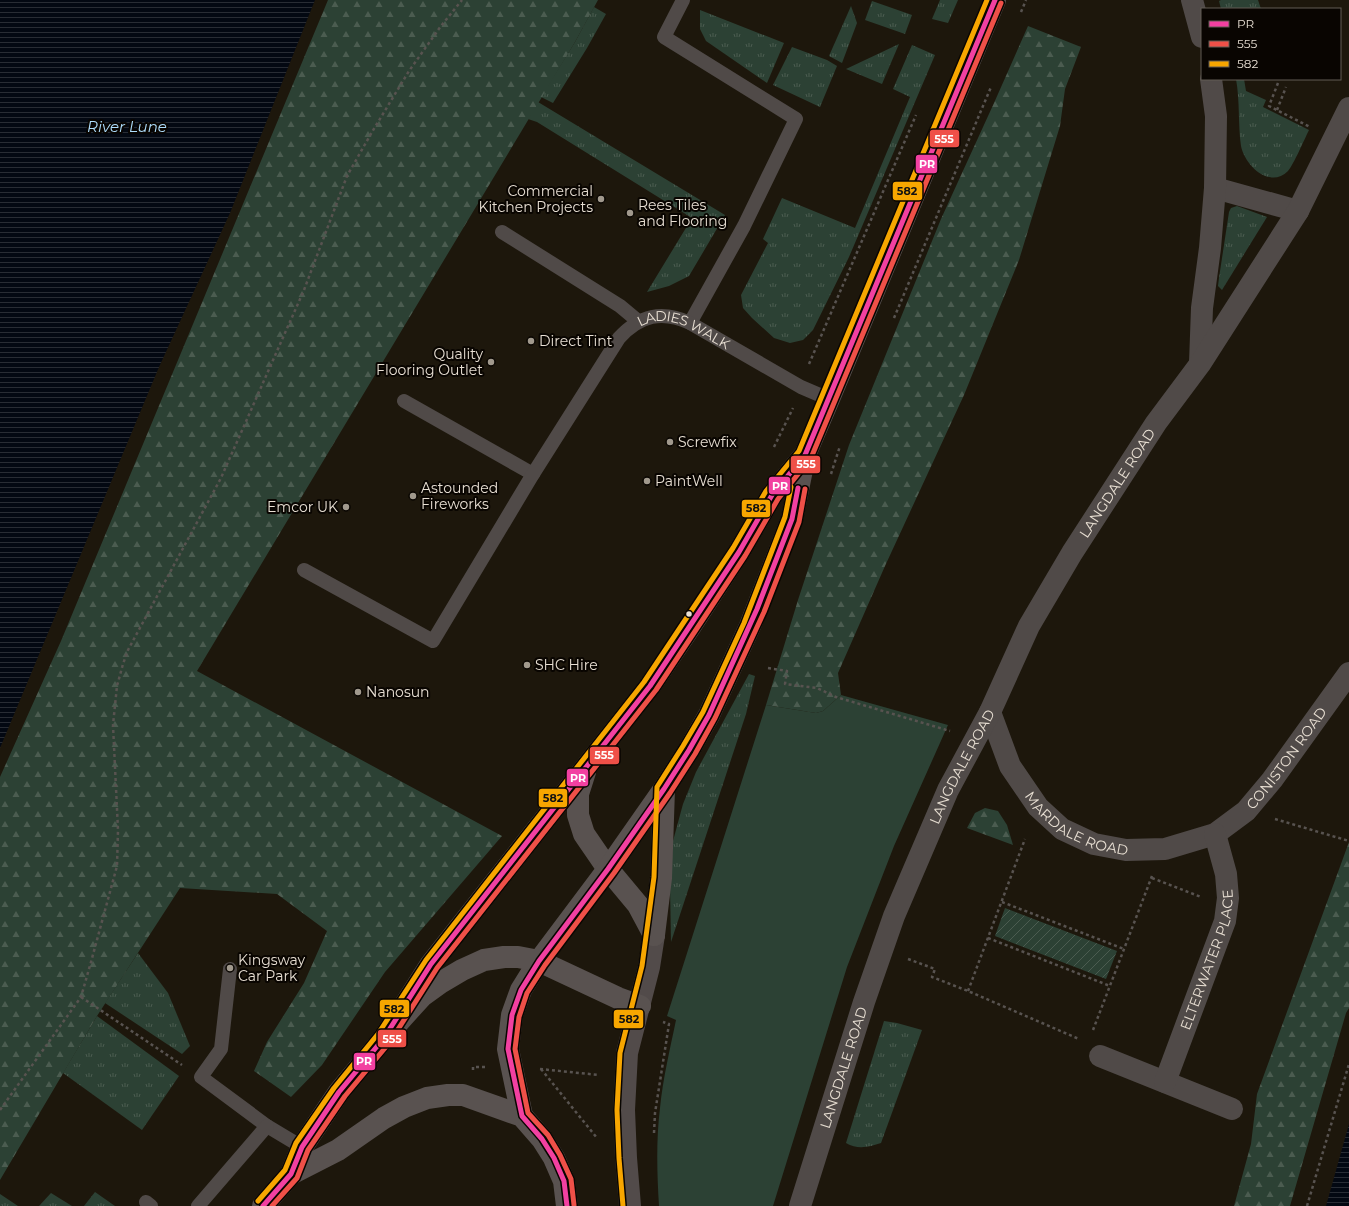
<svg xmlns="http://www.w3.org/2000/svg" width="1349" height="1206" font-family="Montserrat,sans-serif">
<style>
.grass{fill:url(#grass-tufts)}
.forest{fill:url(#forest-firs)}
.park{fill:#2c4134}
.garden{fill:url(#garden-furrows)}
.water{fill:url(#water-rules)}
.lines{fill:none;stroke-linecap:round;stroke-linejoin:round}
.path{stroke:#585350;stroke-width:2.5;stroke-dasharray:3 3;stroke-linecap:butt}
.lane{stroke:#504a48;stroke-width:14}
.street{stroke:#504a48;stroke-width:22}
.secondary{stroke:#524b4a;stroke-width:22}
.primary{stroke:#595250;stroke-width:22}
.bus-1-casing{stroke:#090501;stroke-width:8}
.bus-2-casing{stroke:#090501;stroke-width:8}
.bus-3-casing{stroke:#090501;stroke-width:8}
.bus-1{stroke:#f240a1;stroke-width:5}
.bus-2{stroke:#ef5048;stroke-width:5}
.bus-3{stroke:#f7a600;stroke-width:5}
.poi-dot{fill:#a1998d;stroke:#090501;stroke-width:1.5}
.bus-dot{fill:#e8dfd3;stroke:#090501;stroke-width:1.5}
.labels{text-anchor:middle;stroke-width:4;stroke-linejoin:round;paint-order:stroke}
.poi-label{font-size:14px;fill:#e8dfd3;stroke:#090501;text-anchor:start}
.street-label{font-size:14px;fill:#e8dfd3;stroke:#090501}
.water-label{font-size:15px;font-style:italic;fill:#aeddfc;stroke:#090501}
.line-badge{stroke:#090501;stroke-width:1.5}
.badge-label{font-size:11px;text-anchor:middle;font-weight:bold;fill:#fff}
.pale-badge-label{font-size:11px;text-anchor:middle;font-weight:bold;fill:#111}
</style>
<defs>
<pattern id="grass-tufts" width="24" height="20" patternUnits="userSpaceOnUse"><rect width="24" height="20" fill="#2c4134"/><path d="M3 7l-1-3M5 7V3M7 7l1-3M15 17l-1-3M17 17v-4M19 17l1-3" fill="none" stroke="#4b5c50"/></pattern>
<pattern id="forest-firs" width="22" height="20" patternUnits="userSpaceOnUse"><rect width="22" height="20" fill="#2c4134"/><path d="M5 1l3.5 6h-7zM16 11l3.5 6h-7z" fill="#4b5c50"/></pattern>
<pattern id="garden-furrows" width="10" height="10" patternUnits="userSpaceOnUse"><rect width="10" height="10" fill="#2c4134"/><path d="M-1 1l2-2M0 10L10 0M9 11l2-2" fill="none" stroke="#4b5c50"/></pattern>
<pattern id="water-rules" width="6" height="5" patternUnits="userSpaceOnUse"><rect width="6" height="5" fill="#030812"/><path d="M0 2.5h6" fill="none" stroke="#282c34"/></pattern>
</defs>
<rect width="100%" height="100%" fill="#1d170c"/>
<g class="grass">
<path d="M940,0H958L948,23L932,19Z"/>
<path d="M1221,0H1258L1261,9H1221L1219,1Z"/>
<path d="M872,1L912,15L905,34L865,20Z"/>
<path d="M851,6L857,23L842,63L829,56Z"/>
<path d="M594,7L606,14L587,48L553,103L541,97L575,42Z"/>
<path d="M700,10L784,43L767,83L706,41L700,29Z"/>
<path d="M899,44L882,84L846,69Z"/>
<path d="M912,45L935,55L849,257L813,330L803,340L790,343L774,338L752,318L743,308L741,295L768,243L763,239L782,198L855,228L910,97L893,89Z"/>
<path d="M792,47L827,60L837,66L820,107L773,85Z"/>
<path d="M1236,79H1244L1246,91L1266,100L1263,107L1309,130C1304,140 1294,164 1288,171C1270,189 1245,166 1241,146C1238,125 1240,101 1236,79Z"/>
<path d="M538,102L725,215L689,276L669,286L647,292L692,218L537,122L528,119Z"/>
<path d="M1237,206L1267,217L1222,290L1218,286L1219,278L1229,212L1231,208Z"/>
<path d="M749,674L755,676L746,714L671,942L670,885L673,841L683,804L696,772Z"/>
<path d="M138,953L168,993L190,1046L182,1054L105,1003Z"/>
<path d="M97,1016L179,1076L142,1130L63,1073Z"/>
<path d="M884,1021L897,1023L922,1030L881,1143C869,1147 858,1150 846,1143Z"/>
<path d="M95,1192L115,1206H84Z"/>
<path d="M51,1193L72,1206H39Z"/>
<path d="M0,1194L18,1206H0Z"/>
</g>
<g class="forest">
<path d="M328,0H598L575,42L197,671L502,836L385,972L322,1065L291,1097L254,1071L267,1042L304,983L327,931L277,894L180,888L97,1016L0,1180V777L61,641Z"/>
<path d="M1028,26L1081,47L1065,89L1060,126L1019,260L964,395L885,566L838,673L841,695L823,711L816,713L766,705L798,600L849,445L941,219L994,103Z"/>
<path d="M985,808L998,811L1007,825L1013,845L967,828L975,813Z"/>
<path d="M1349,842V1008L1346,1013L1290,1206H1234L1251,1144L1257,1094Z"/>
</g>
<path class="park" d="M841,695L948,725L894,846L847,967L773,1206H659C657,1174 656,1140 660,1108C663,1078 670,1049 676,1020L667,1016L766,705L816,713L823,711Z"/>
<path class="garden" d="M1005,908L1117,951L1106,979L995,936Z"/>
<g class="water">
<path d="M0,0H315L230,213L159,367L0,748Z"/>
<path d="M1349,1124V1206H1326Z"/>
</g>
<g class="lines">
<g class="path">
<path d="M1021,12L1026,0"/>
<path d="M1278,83L1269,106L1310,127"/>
<path d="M1277,110L1286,87"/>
<path d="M894,318L991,87"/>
<path d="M809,364L916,115"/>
<path d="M774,447L793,408"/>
<path d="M831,474L840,446"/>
<path d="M768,668L787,671L785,684L817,688L836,697L950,731"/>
<path d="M1275,819L1349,841"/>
<path d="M1152,878L1201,897"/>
<path d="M1002,902L1124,949"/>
<path d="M988,938L1110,986"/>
<path d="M908,959L935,969L932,977L968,991L1079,1039"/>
<path d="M968,991L1025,839"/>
<path d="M81,997L182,1065"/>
<path d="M1093,1030L1152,876"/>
<path d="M540,1069L599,1075"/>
<path d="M541,1069L597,1138"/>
<path d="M473,1070V1067H486"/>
<path d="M0,1110L81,997L91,962L117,866L118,830L113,725L117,686L123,664L128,650L221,478L304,290L347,176L372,132L409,71L441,26L462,0"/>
<path d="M654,1133L655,1113L669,1024L663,1022"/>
<path d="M1307,1206L1349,1064"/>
</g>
<g class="lane">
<path d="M683,0L664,37L796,119L744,226L690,323"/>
<path d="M502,232L620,306L638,321"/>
<path d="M404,401L533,474"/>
<path id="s1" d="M304,570L433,641L533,474L619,338C640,315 662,310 690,323L801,387L829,399"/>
<path d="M230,969L221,1049L201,1077L267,1126L302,1147"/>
<path d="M146,1202L151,1206"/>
<path d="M198,1206L267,1126"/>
</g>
<g class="street">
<path d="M1192,0L1202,37"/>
<path d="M1215,188L1298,211"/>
<path d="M1200,363L1202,308L1210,248L1215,188L1216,116L1211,79"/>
<path id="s2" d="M990,712L1010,766L1038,807L1062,829L1094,844L1126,850L1165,849L1215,834L1246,811L1272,780L1349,673"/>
<path d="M1100,1056L1232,1109"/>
<path id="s3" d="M1165,1082L1225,921L1228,898L1226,874L1215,834"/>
<path id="s4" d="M800,1206L864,1002L894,916L948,790L990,712L1029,626L1072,553L1156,423L1200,364L1298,211L1349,108"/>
</g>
<path class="secondary" d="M630,1206L626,1158L624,1110L627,1053L649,967L654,935"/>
<g class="primary">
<path d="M585,772L578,794V815L584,834L608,869L638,905L654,935"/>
<path d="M654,935L661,878L664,789"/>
<path d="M384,1038L431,964L650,686L690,627L739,552L772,495L803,457"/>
<path d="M522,1116L508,1049L512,1015L521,990L539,961L608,869L664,789L689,750L709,715L750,626L792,519L805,455L829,399L995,0"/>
<path d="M291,1174L338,1150L384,1118L404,1107L427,1098L448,1095H463L522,1116L542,1139L554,1158L564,1181L567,1206"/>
<path d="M263,1206L291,1174L302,1147L339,1092L384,1038L422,996L440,983L462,970L484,960L504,957H518L539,961L618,998L640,1006"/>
</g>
<g class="bus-1-casing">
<g id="bus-1">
<path d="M263,1206L291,1174L302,1147L339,1092L384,1038L431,964L650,686L739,552L772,495L805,455L995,0"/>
<path d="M567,1206L564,1181L554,1158L542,1139L522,1116L508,1049L512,1015L521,990L539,961L608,869L664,789L689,750L709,715L757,609L792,519L798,488"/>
</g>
</g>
<g class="bus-2-casing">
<g id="bus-2">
<path d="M574,1205L571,1179L560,1155L548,1135L528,1113L515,1049L519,1017L527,993L545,965L614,873L670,793L695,754L715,718L764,612L799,522L805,489"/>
<path d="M272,1206L297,1178L308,1150L345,1096L390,1042L437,968L656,690L745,556L778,499L811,458L1001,3"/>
</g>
</g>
<g class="bus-3-casing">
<g id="bus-3">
<path d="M258,1201L285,1170L296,1143L334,1088L378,1034L426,960L644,682L733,548L766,491L799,451L987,0"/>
<path d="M623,1206L619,1158L617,1110L620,1053L642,966L654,877L657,787L683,746L703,712L744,623L785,517L791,487"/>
</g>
</g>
<use href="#bus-1" class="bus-1"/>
<use href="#bus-2" class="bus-2"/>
<use href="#bus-3" class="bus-3"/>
</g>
<g class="poi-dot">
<circle cx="601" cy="199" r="4"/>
<circle cx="630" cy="213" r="4"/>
<circle cx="531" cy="341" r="4"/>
<circle cx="491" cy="362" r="4"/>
<circle cx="670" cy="442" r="4"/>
<circle cx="647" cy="481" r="4"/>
<circle cx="413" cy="496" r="4"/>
<circle cx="346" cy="507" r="4"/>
<circle cx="527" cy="665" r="4"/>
<circle cx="358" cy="692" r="4"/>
<circle cx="230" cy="968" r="4"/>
</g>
<circle class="bus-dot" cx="689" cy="614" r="3.5"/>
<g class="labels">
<g class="poi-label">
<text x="593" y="196" text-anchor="end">Commercial<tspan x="593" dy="16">Kitchen Projects</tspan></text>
<text x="638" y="210">Rees Tiles<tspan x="638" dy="16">and Flooring</tspan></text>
<text x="539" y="346">Direct Tint</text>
<text x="483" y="359" text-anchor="end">Quality<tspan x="483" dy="16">Flooring Outlet</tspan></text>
<text x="678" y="447">Screwfix</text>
<text x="655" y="486">PaintWell</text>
<text x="421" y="493">Astounded<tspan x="421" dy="16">Fireworks</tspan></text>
<text x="338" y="512" text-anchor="end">Emcor UK</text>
<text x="535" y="670">SHC Hire</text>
<text x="366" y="697">Nanosun</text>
<text x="238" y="965">Kingsway<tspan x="238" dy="16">Car Park</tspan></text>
</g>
<g class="street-label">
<text dy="5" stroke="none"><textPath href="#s1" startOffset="577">LADIES WALK</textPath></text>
<text dy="5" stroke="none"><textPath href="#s4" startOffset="793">LANGDALE ROAD</textPath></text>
<text dy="5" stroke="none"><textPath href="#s2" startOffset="404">CONISTON ROAD</textPath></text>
<text dy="5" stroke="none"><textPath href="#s4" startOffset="469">LANGDALE ROAD</textPath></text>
<text dy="5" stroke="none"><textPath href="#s2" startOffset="150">MARDALE ROAD</textPath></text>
<text dy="5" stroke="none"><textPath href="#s3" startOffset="130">ELTERWATER PLACE</textPath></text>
<text dy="5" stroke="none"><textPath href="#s4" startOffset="145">LANGDALE ROAD</textPath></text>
</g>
<g class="water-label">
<text x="127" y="132">River Lune</text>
</g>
</g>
<g class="line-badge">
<rect x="929" y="129" width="31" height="19" rx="4" fill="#ef5048"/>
<rect x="915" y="154" width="23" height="20" rx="4" fill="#f240a1"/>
<rect x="892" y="181" width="31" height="20" rx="4" fill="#f7a600"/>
<rect x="790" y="455" width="31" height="19" rx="4" fill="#ef5048"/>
<rect x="768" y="476" width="23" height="19" rx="4" fill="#f240a1"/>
<rect x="741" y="499" width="30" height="19" rx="4" fill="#f7a600"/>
<rect x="589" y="746" width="31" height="19" rx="4" fill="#ef5048"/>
<rect x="566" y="768" width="23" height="19" rx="4" fill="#f240a1"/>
<rect x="538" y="788" width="30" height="20" rx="4" fill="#f7a600"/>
<rect x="379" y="999" width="31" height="19" rx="4" fill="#f7a600"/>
<rect x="613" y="1009" width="31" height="20" rx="4" fill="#f7a600"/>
<rect x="377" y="1029" width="30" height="19" rx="4" fill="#ef5048"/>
<rect x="353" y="1052" width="23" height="19" rx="4" fill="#f240a1"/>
</g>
<g class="badge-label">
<text x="944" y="143">555</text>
<text x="927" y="168">PR</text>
<text x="806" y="468">555</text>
<text x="780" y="490">PR</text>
<text x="604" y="759">555</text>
<text x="578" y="782">PR</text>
<text x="392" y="1043">555</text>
<text x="364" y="1065">PR</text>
</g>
<g class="pale-badge-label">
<text x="907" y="195">582</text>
<text x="756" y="512">582</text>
<text x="553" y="802">582</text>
<text x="394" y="1013">582</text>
<text x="629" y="1023">582</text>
</g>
<rect x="1201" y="8" width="140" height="72" fill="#090501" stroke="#625c55"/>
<rect x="1209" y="21" width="20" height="6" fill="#f240a1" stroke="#625c55"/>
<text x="1237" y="28" font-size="12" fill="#e8dfd3">PR</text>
<rect x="1209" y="41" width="20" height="6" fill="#ef5048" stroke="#625c55"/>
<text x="1237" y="48" font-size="12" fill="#e8dfd3">555</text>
<rect x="1209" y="61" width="20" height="6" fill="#f7a600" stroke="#625c55"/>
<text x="1237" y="68" font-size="12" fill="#e8dfd3">582</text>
</svg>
